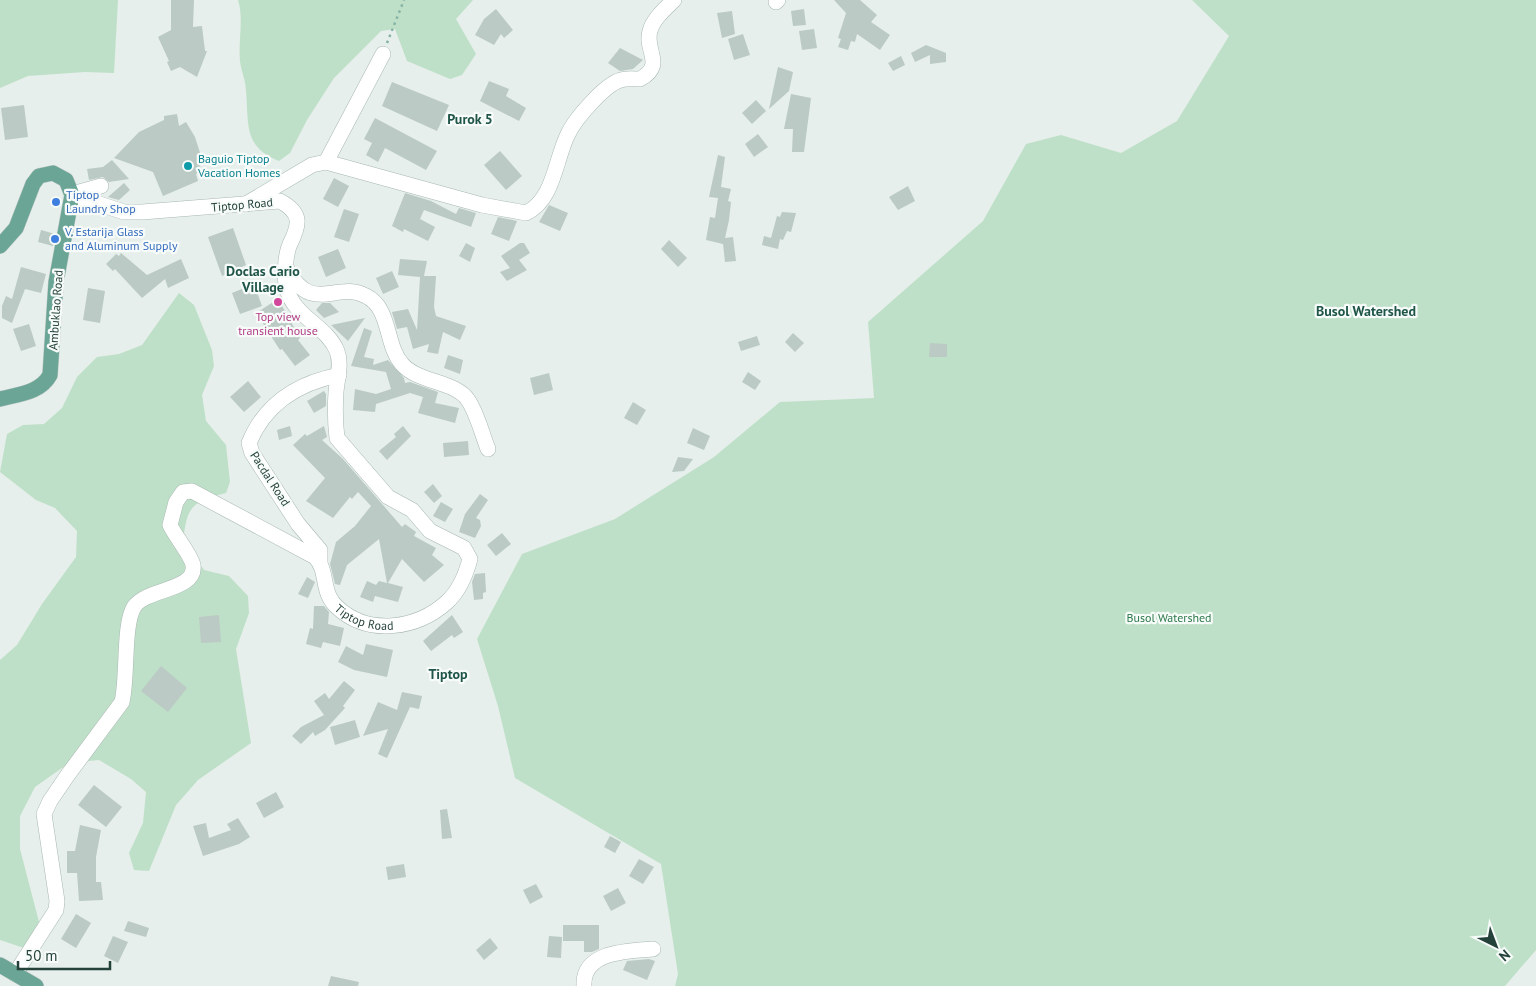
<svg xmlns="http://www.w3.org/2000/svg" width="1536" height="986" font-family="'PT Sans',sans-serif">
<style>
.green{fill:#bfe0c8}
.building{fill:#bbcac4}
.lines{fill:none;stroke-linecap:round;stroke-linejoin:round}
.minor-casing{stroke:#a8b8b2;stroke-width:16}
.major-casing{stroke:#c2cac8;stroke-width:16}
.path{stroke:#86b3a5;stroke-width:2.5;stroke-dasharray:2.5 4;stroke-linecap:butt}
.minor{stroke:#fff;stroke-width:15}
.major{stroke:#6aa596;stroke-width:15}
.culture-dot{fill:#0f9aa8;stroke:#f7fbf9;stroke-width:2}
.shop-dot{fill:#3f7fe0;stroke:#f7fbf9;stroke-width:2}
.hotel-dot{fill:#d1479c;stroke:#f7fbf9;stroke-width:2}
.labels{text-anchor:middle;stroke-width:4.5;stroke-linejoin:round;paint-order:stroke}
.culture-label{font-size:12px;fill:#0d838f;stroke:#f7fbf9;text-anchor:start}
.shop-label{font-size:12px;fill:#366cbe;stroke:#f7fbf9;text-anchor:start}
.street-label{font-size:12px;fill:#24423a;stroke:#f7fbf9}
.hotel-label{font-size:12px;fill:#b23c85;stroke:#f7fbf9}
.park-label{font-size:12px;fill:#2d7a4b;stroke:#f7fbf9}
.neighbourhood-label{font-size:14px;font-weight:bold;fill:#1f5548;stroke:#f7fbf9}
</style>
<rect width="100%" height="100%" fill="#e6efeb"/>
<g class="green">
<path d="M0,0H118L114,73L85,72L28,76L0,88Z"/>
<path d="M238,0H473L456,19L476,54L462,75L450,79L407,61L395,29L381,31L334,78L307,120L290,153L279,161C243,147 249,124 246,91C246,81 241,71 240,61C238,41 244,19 238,0Z"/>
<path d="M1192,0H1536V950L1505,986H675L678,974L661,864L515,778L498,706L477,639L522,554L615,519L714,457L780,402L874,398L868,322L983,221L1026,144L1061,135L1121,153L1177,121L1229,36Z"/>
<path d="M179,293L194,305L212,350L214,366L202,395L206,421L226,445L230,482L226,493C191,502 187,506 183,542L204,570L229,576L248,596L249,613L236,649L251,743L198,780L176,805L149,871L134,870L129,853L143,823L146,792L131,779L99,760L69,763L35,787L20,816V849L39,922L27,949L0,940V660L17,645L42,604L76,557L77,531L55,508L36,500L0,472L7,434L23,425L44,424L62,408L77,377L97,357L119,354L142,345Z"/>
</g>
<g class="building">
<path d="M171,0H194L193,27L202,26L205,51H207L197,77L180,67L171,71L167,62L169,61L158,37L171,30Z"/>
<path d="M834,0H860L877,15L871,22L890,35L880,50L857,34L855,42L851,41L848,50L838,47L841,39L838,38L846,13Z"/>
<path d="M496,9L513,30L504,38L501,34L494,45L475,35L484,19Z"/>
<path d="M804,9L806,25L793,26L791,11Z"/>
<path d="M732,11L735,34L722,38L717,13Z"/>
<path d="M814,29L817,48L802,50L799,31Z"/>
<path d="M743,34L750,55L734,60L728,39Z"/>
<path d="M926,45L946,53V62L930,64V55L915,62L911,53Z"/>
<path d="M620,48L643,60L633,69L620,71L608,63Z"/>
<path d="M901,56L905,65L893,71L888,63Z"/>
<path d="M778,67L793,72L789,91L769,109Z"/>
<path d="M489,81L509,89L506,96L526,108L519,121L480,101Z"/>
<path d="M392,82L449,105L437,131L382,106Z"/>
<path d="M791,94L811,98L804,152H792L793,129H784Z"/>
<path d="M756,100L766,111L752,124L742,113Z"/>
<path d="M24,105L28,137L5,140L1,108Z"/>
<path d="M177,114L179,126L186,122L195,137L202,159L198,160L202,171L196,174L198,181L163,196L153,172L114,158L139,132L164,120V116Z"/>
<path d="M375,118L437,151L426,170L385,148L378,162L366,155L372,143L364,139Z"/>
<path d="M758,134L768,147L754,157L745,144Z"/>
<path d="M500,151L522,176L506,190L484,165Z"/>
<path d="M718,155L725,157L721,187L731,189L728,201L731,202L729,220L725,238L733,237L736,261L725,262L723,244L706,240L710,217L715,218L718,198L709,197Z"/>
<path d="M112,160L129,179L109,182L103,177L89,180L87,169L103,167Z"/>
<path d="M334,178L349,186L338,207L323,199Z"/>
<path d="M124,183L130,190L119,200L108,197Z"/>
<path d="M908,186L915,201L898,210L889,197Z"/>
<path d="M405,193L431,201L456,214L459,208L476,213L471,227L424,210L420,219L435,227L428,241L404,229L403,232L392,226Z"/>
<path d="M549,205L568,213L560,231L539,222Z"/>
<path d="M344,209L359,214L349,242L334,237Z"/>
<path d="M782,212L796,213L791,232L787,231L783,240L780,239L778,249L762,245L764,236L771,238L777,216L780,217Z"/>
<path d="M498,217L517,221L509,241L491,234Z"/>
<path d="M233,228L246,265L222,276L208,237Z"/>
<path d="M41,230L55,234L53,246L38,242Z"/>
<path d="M669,240L687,258L678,267L661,249Z"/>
<path d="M466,243L475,248L470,262L459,256Z"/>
<path d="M520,243H524L530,253L519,260L527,270L507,281L500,272L510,268L501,256Z"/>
<path d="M338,249L346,268L326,277L318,257Z"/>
<path d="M121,253L147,275L181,259L189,278L168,288L165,279L142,298L115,269L113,271L106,264L116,254L119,256Z"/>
<path d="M400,259L427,261L424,276H436L434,307L436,316L466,326L460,340L443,332L438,354L427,352L429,344L413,349L407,327L397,329L392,312L408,309L417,330L420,277L398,275Z"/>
<path d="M21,267L46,274L41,293L25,289L12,323L2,318V306L6,296L12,299Z"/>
<path d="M392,271L399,287L383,294L376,278Z"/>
<path d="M254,284L262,306L240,314L232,293Z"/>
<path d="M88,288L105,291L100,323L83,320Z"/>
<path d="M278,299L300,338L298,340L310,355L295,366L282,349L280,350L256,313Z"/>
<path d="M322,303H330L339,312L324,318L316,310Z"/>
<path d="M365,318L348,341L331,325Z"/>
<path d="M29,324L36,346L21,351L13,329Z"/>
<path d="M364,328L372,331L364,357L374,359L373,365L388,360L404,378L405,383L410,382L438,392L435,403L459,408L455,423L418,413L423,397L410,393L376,404L375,412L353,410L355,389L376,394L391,389L386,372L351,366Z"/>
<path d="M793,333L804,343L795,352L785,342Z"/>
<path d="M757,336L760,345L741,351L738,342Z"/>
<path d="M930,343L947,344V357H929Z"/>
<path d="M448,355L463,360L460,374L444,368Z"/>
<path d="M748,372L761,381L755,390L742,382Z"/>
<path d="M549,373L553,390L534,395L530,378Z"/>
<path d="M248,381L261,397L244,412L230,397Z"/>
<path d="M324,391L326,394V406L314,413L307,401Z"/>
<path d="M633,402L646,410L637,425L624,418Z"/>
<path d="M290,426L292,436L279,440L277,430Z"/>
<path d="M324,426L327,437L322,440L343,459L402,527L405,524L416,532L414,536L436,548L432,555L444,565L424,582L402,559L388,583L403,587L398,602L375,596L373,602L360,597L367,581L376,585L379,581L387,583L379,539L347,565L340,585L335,584L330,564L336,542L355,526L371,506L358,492L352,499L350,497L333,518L306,501L325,478L293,445L305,434L307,436Z"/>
<path d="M403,426L411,436L387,460L379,451L396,437L394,434Z"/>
<path d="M693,428L710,436L704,450L687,443Z"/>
<path d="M468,441L469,455L444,457L443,443Z"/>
<path d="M678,457L693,459L684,471L672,472Z"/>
<path d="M433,484L442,496L434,503L424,492Z"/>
<path d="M480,494L488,500L476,518L480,520L481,526L475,538L459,532L465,514Z"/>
<path d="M441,502L453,509L445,522L433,516Z"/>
<path d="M502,533L511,544L496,556L487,545Z"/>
<path d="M485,573L486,592L483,593V599L474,600L472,582L475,574Z"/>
<path d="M307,577L315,582L308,598L298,594Z"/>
<path d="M314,606H324L329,612L328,624L344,628L340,646L323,642L321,648L306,644L310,628L313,629Z"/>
<path d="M219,615L221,642L201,643L199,617Z"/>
<path d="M452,615L463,632L454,638L452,635L431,651L423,641Z"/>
<path d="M366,644L393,650L387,677L354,670L338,662L346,646L363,655Z"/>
<path d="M161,666L187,688L168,712L141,691Z"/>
<path d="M344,681L355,690L343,706L345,708L325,730L315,736L313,732L301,744L292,736L301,727L324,715L314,701L325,693L329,699Z"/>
<path d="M402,692L422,696L419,709L410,707L387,758L378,754L388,729L363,736L378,702L397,710Z"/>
<path d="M355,720L360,737L335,745L330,727Z"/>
<path d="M94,785L122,807L106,827L78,805Z"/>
<path d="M276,792L284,807L264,818L256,803Z"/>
<path d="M447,809L452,838L442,839L440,810Z"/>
<path d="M238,818L250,837L239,844L203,856L193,826L206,823L209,838L231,830L227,824Z"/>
<path d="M80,825L101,830L96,857V882H101L103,900L79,901L77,873H67V851H75Z"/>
<path d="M610,836L621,842L615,853L604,847Z"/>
<path d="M639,859L654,867L643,884L629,876Z"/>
<path d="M404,864L406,877L388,880L386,867Z"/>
<path d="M536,884L543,897L530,904L523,890Z"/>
<path d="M618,888L626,903L611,911L603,896Z"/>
<path d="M76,914L91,923L76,948L61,939Z"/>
<path d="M128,921L149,928L146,937L124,931Z"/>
<path d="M563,925H599V949L592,952H584V941H563Z"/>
<path d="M113,936L128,942L118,963L104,956Z"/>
<path d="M549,936L562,937L561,958L547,957Z"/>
<path d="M490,938L498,948L484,960L476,950Z"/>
<path d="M649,959L655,961L647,980L623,970L627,961Z"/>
<path d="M331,976L359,982L358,986H328Z"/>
</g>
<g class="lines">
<g class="minor-casing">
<g id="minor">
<path d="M776,2L778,0"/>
<path d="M326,162L383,54"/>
<path d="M72,194L101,186"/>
<path d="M246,204L312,165L326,162L482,205L526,213C554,200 555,160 568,134C575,119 605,84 621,80C627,78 633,79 640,79C666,65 644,50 650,31C653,19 665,9 674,0"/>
<path d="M287,269C312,316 337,280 366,296C391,308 385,345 402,364C418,383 456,381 468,400C477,413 482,434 488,449"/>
<path d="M320,562V550L298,524L252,453L249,443C265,404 298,383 339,375"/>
<path id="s1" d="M15,974L56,910L57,901L44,814L50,801L67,776L122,702C128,677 123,625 134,607C146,588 197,591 193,565C191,555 175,536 170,525L176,502L183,492L192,491L315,557C329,571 320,593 338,608C369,636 417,629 447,602C459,591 466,574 470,559L464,548L430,531L412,510L388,497L337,438C335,422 335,407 336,392C337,379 342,364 337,351C327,326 294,317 287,289C284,278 285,255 290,244C300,224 302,213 280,201L142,212H124L72,195"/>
<path d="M584,986C582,951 628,951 653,949"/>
</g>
</g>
<g class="major-casing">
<g id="major">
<path d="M0,246L16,228L33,184L39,176L53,173L66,180L72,195L56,282L50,375C40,393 19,394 0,399"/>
<path d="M0,965L36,986"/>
</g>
</g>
<path class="path" d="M387,43L404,0"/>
<use href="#minor" class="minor"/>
<use href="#major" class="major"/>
</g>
<circle class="culture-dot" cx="188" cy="166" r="5"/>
<g class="shop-dot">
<circle cx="56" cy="202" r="5"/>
<circle cx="55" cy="239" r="5"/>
</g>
<circle class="hotel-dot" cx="278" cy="302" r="5"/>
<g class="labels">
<g class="culture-label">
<text x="198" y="163">Baguio Tiptop<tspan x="198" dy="14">Vacation Homes</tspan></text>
</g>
<g class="shop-label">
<text x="66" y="199">Tiptop<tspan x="66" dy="14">Laundry Shop</tspan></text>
<text x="65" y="236">V. Estarija Glass<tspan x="65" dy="14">and Aluminum Supply</tspan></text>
</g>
<g class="street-label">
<text transform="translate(242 205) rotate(-5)" y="4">Tiptop Road</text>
<text transform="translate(56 310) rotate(-86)" y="4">Ambuklao Road</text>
<text transform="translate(270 479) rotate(57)" y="4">Pacdal Road</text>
<text dy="4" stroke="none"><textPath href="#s1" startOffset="800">Tiptop Road</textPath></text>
</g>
<g class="hotel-label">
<text x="278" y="321">Top view<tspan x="278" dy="14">transient house</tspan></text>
</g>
<g class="park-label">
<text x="1169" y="622">Busol Watershed</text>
</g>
<g class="neighbourhood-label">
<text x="470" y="124">Purok 5</text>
<text x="263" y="276">Doclas Cario<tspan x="263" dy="16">Village</tspan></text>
<text x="1366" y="316">Busol Watershed</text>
<text x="448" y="679">Tiptop</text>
</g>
</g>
<g transform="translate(1496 946) rotate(138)" stroke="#f7fbf9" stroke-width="4" paint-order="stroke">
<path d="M0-4L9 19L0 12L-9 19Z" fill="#24423a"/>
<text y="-8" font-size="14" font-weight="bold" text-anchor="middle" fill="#24423a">N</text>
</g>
<path d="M18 961v8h92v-8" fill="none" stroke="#24423a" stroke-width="2.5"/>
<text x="25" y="961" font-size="15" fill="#24423a" stroke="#f7fbf9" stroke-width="4" paint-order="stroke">50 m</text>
</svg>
